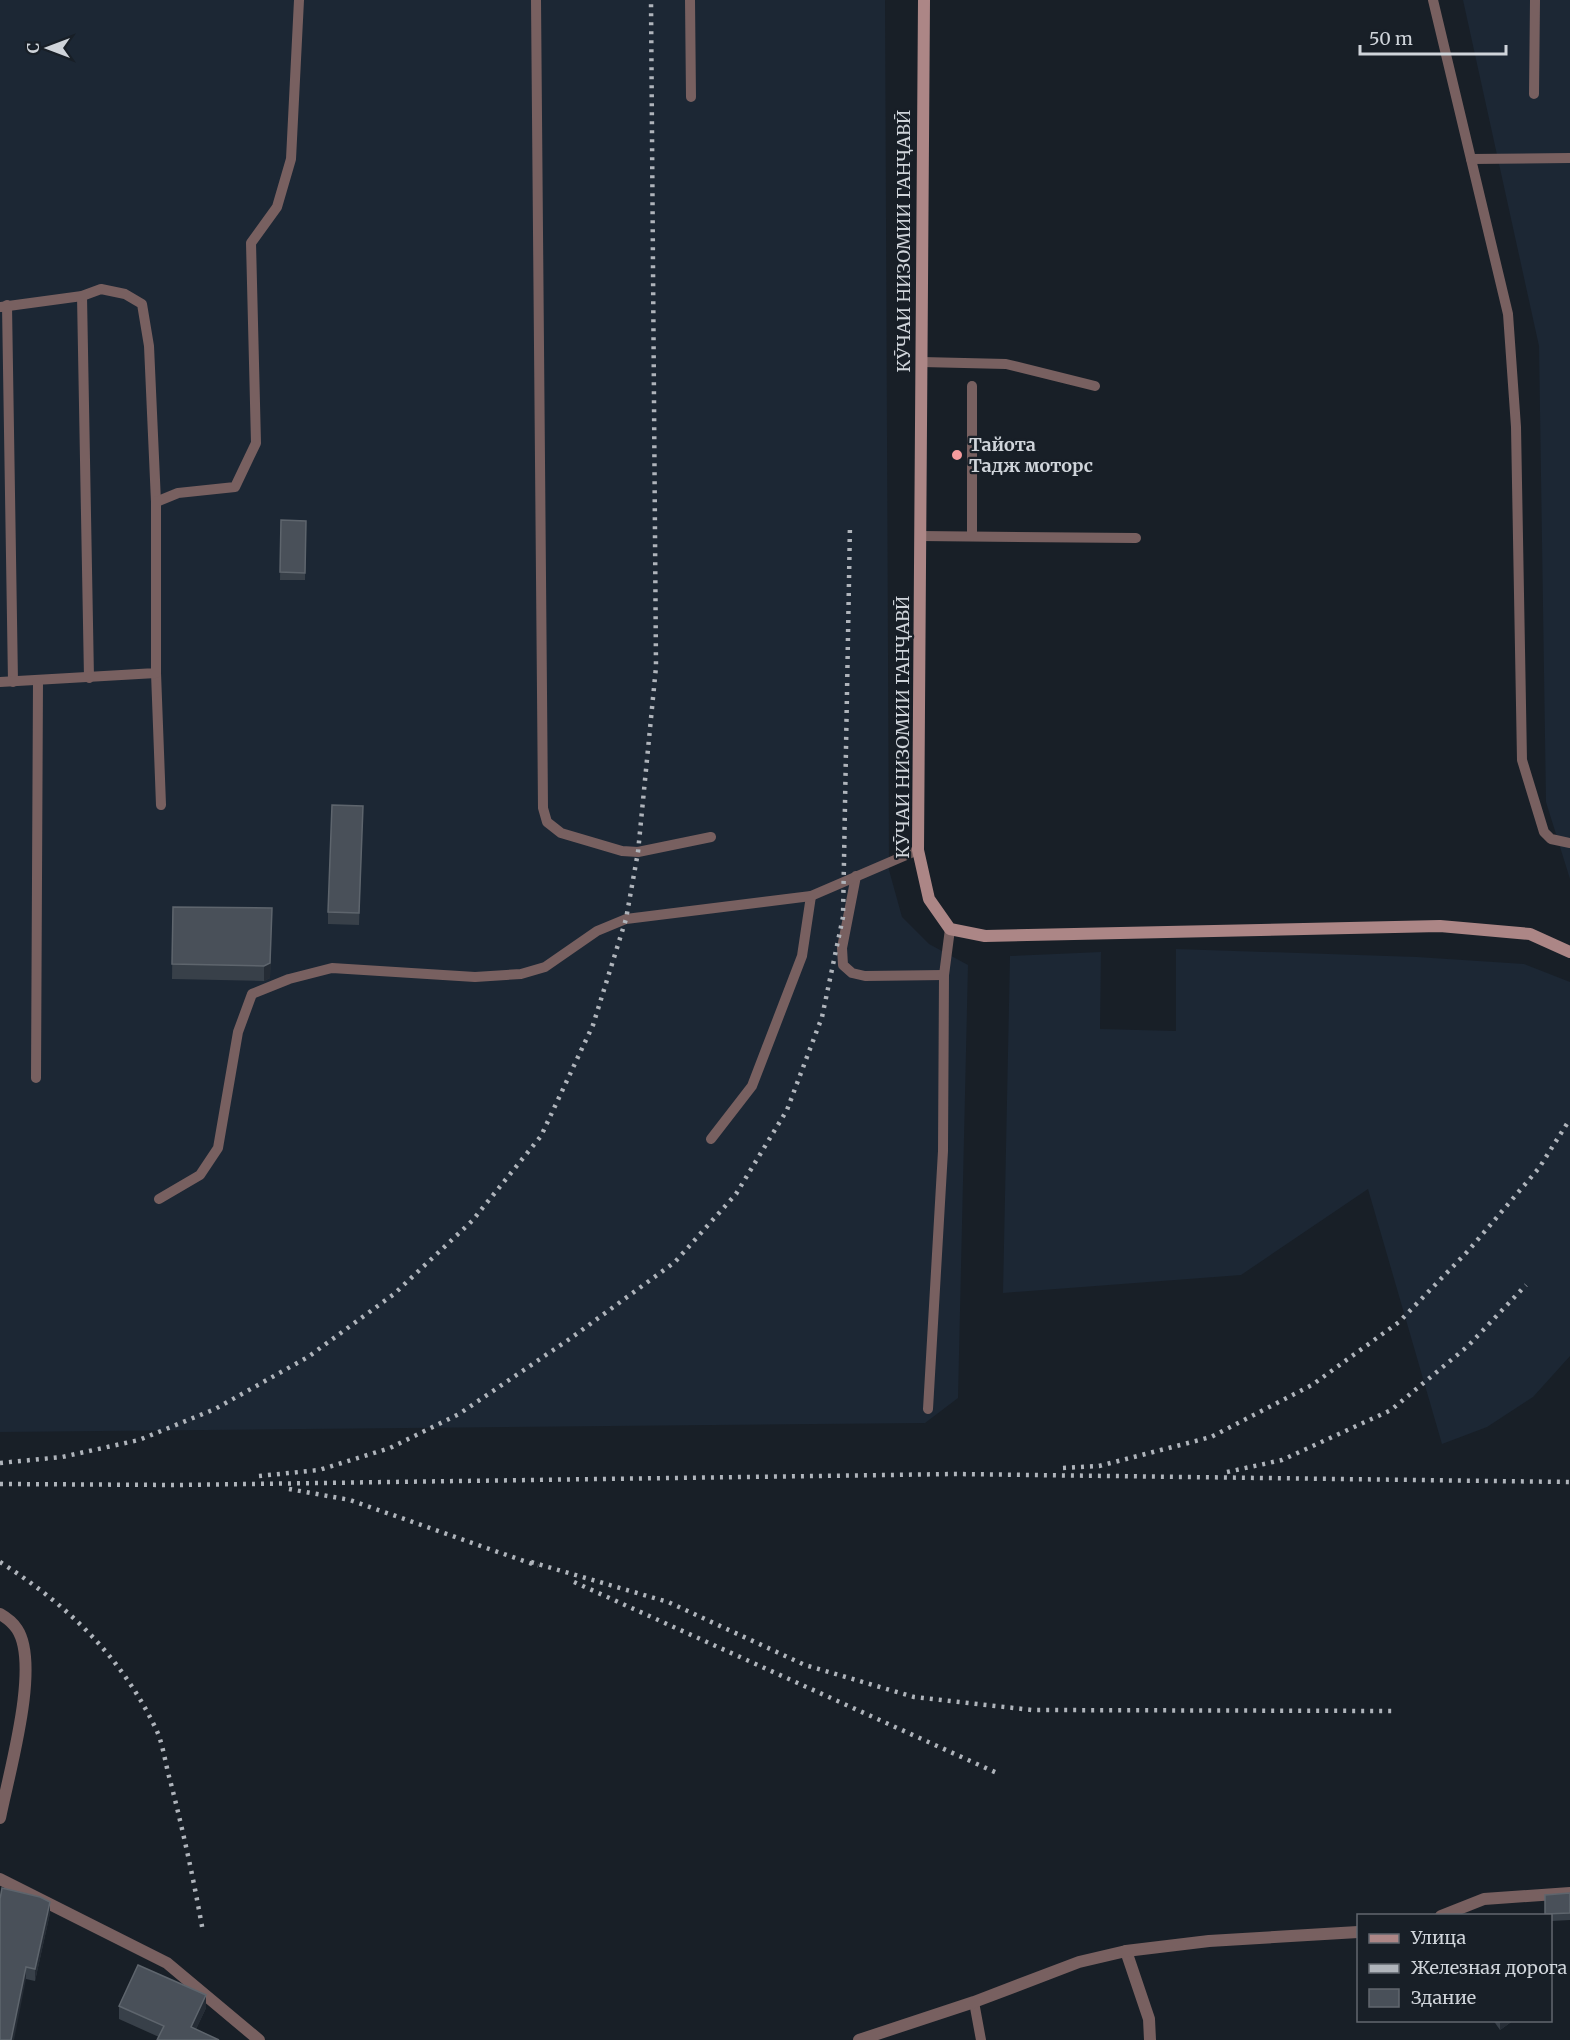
<svg xmlns="http://www.w3.org/2000/svg" width="1570" height="2040" font-family="Merriweather,serif">
<style>
.built{fill:#1c2734}
.lines{fill:none;stroke-linecap:round;stroke-linejoin:round}
.service{stroke:#786060;stroke-width:10}
.minor{stroke:#786060;stroke-width:12}
.secondary{stroke:#ac8686;stroke-width:12}
.rail{stroke:#afb4bb;stroke-width:4.5;stroke-dasharray:3 6;stroke-linecap:butt}
.wall{fill:#384049}
.shaded-wall{fill:#252c35}
.building{fill:#495059;stroke:#5e656d;stroke-width:1.5}
.poi-dot{fill:#f59b9d;stroke:#181f27;stroke-width:2}
.labels{text-anchor:middle;stroke-width:4.5;stroke-linejoin:round;paint-order:stroke}
.street-label{font-size:18px;fill:#cfd4da;stroke:#181f27}
.poi-label{font-size:18px;font-weight:bold;fill:#cfd4da;stroke:#181f27;text-anchor:start}
</style>
<rect width="100%" height="100%" fill="#181f27"/>
<g class="built">
<path d="M0,0H885L889,870L902,917L929,944L968,965L958,1398L925,1423L0,1432Z"/>
<path d="M1463,0H1570V879L1546,802L1539,346Z"/>
<path d="M1176,949L1417,957L1524,964L1570,982V1356L1533,1397L1487,1427L1442,1444L1368,1189L1241,1275L1003,1293L1010,956L1101,952L1100,1029L1176,1031Z"/>
</g>
<g class="lines">
<g class="service">
<path d="M536,0L543,808L547,822L561,833L622,851L638,852L711,837"/>
<path d="M690,0L691,97"/>
<path d="M1433,0L1508,314L1516,427L1522,760L1544,832L1551,839L1570,843"/>
<path d="M1534,94L1535,0"/>
<path d="M1471,159L1570,158"/>
<path d="M82,296L89,678"/>
<path d="M7,305L13,682"/>
<path d="M1,307L82,296L101,289L125,294L142,304L149,346L156,502"/>
<path d="M922,362L1006,364L1095,386"/>
<path d="M920,536L1136,538"/>
<path d="M972,536V386"/>
<path d="M156,673L161,805"/>
<path d="M0,682L156,673V502L178,493L235,487L256,443L251,243L277,207L291,159L299,0"/>
<path d="M856,876L842,948L843,965L852,973L865,976L944,975"/>
<path d="M36,1078L38,681"/>
<path d="M711,1139L752,1086L802,956L811,896"/>
<path d="M159,1199L200,1175L218,1148L238,1032L252,994L289,979L332,968L475,977L521,974L545,967L597,931L626,919L811,896L918,850"/>
<path d="M928,1409L943,1151L944,975L950,929"/>
<path d="M974,2002L981,2040"/>
</g>
<g class="minor">
<path d="M0,1614C7,1618 13,1623 17,1629C41,1665 8,1776 0,1818"/>
<path d="M0,1879L167,1963L259,2040"/>
<path d="M1441,1916L1484,1899L1570,1893"/>
<path d="M1126,1951L1149,2019L1150,2040"/>
<path d="M859,2040L974,2002L1079,1962L1126,1951L1209,1941L1358,1932"/>
</g>
<path class="secondary" d="M924,0L918,850L929,899L950,929L985,936L1440,926L1530,934L1570,952"/>
<g class="rail">
<path d="M0,1463L62,1457L139,1440L215,1409L308,1357L394,1294L472,1221L541,1136L593,1025L626,919L638,852L656,667L651,0"/>
<path d="M1063,1468L1099,1466L1211,1437L1312,1385L1399,1322L1468,1251L1539,1168L1570,1119"/>
<path d="M1227,1472L1282,1460L1391,1410L1468,1346L1526,1285"/>
<path d="M259,1476L319,1470L390,1448L459,1414L571,1338L675,1262L736,1194L787,1110L822,1017L843,917L850,524"/>
<path d="M0,1484L177,1485L956,1474L1570,1482"/>
<path d="M289,1489L350,1500L538,1566"/>
<path d="M0,1562C66,1604 120,1655 155,1727C163,1742 165,1763 170,1780C183,1830 194,1881 203,1932"/>
<path d="M531,1562L668,1602L805,1665L914,1697L1032,1710L1395,1711"/>
<path d="M574,1582L997,1773"/>
</g>
</g>
<g class="wall">
<path d="M281,520L306,521L305,580H280Z"/>
<path d="M363,806L359,925L328,924V912Z"/>
<path d="M173,907L272,908L270,978L264,981L172,979Z"/>
<path d="M1570,1893V1920L1551,1921V1916H1545V1895Z"/>
<path d="M0,1899L50,1913L35,1981L26,1979Z"/>
<path d="M119,2006L206,2008L196,2029L159,2037L119,2019Z"/>
<path d="M1493,2020H1514L1500,2030Z"/>
</g>
<g class="shaded-wall">
<path d="M272,908L270,978L264,981V966Z"/>
<path d="M50,1902V1913L35,1981V1969Z"/>
<path d="M26,1967V1979L14,2040H11Z"/>
<path d="M206,1995V2008L191,2040V2027Z"/>
<path d="M1503,2020H1514L1500,2030V2023Z"/>
</g>
<g class="building">
<path d="M281,520L306,521L305,573L280,572Z"/>
<path d="M332,805L363,806L359,913L328,912Z"/>
<path d="M173,907L272,908L270,963L264,966L172,964Z"/>
<path d="M2,1888L40,1897L50,1902L35,1969L26,1967L11,2040H0V1899Z"/>
<path d="M1570,1893V1913L1545,1914V1895Z"/>
<path d="M138,1965L206,1995L191,2027L219,2040H157L164,2026L119,2006Z"/>
</g>
<circle class="poi-dot" cx="957" cy="455" r="6"/>
<g class="labels">
<g class="street-label">
<text transform="translate(904 241) rotate(-90)" y="6">КӮЧАИ НИЗОМИИ ГАНҶАВӢ</text>
<text transform="translate(903 727) rotate(-90)" y="6">КӮЧАИ НИЗОМИИ ГАНҶАВӢ</text>
</g>
<g class="poi-label">
<text x="969" y="451">Тайота<tspan x="969" dy="21">Тадж моторс</tspan></text>
</g>
</g>
<rect x="1357" y="1914" width="195" height="108" fill="#181f27" stroke="#61676f" stroke-width="1.5"/>
<rect x="1369" y="1934" width="30" height="9" fill="#ac8686" stroke="#61676f" stroke-width="1.5"/>
<text x="1411" y="1944" font-size="18" fill="#cfd4da">Улица</text>
<rect x="1369" y="1964" width="30" height="9" fill="#afb4bb" stroke="#61676f" stroke-width="1.5"/>
<text x="1411" y="1974" font-size="18" fill="#cfd4da">Железная дорога</text>
<rect x="1369" y="1989" width="30" height="18" fill="#495059" stroke="#61676f" stroke-width="1.5"/>
<text x="1411" y="2004" font-size="18" fill="#cfd4da">Здание</text>
<g transform="translate(48 48) rotate(270)" stroke="#181f27" stroke-width="4.5" paint-order="stroke">
<path d="M0-4.5L10 22L0 15L-10 22Z" fill="#cfd4da"/>
<text y="-9" font-size="16" font-weight="bold" text-anchor="middle" fill="#cfd4da">С</text>
</g>
<path d="M1360 45v9h146v-9" fill="none" stroke="#cfd4da" stroke-width="3"/>
<text x="1369" y="45" font-size="18" fill="#cfd4da" stroke="#181f27" stroke-width="4.5" paint-order="stroke">50 m</text>
</svg>
